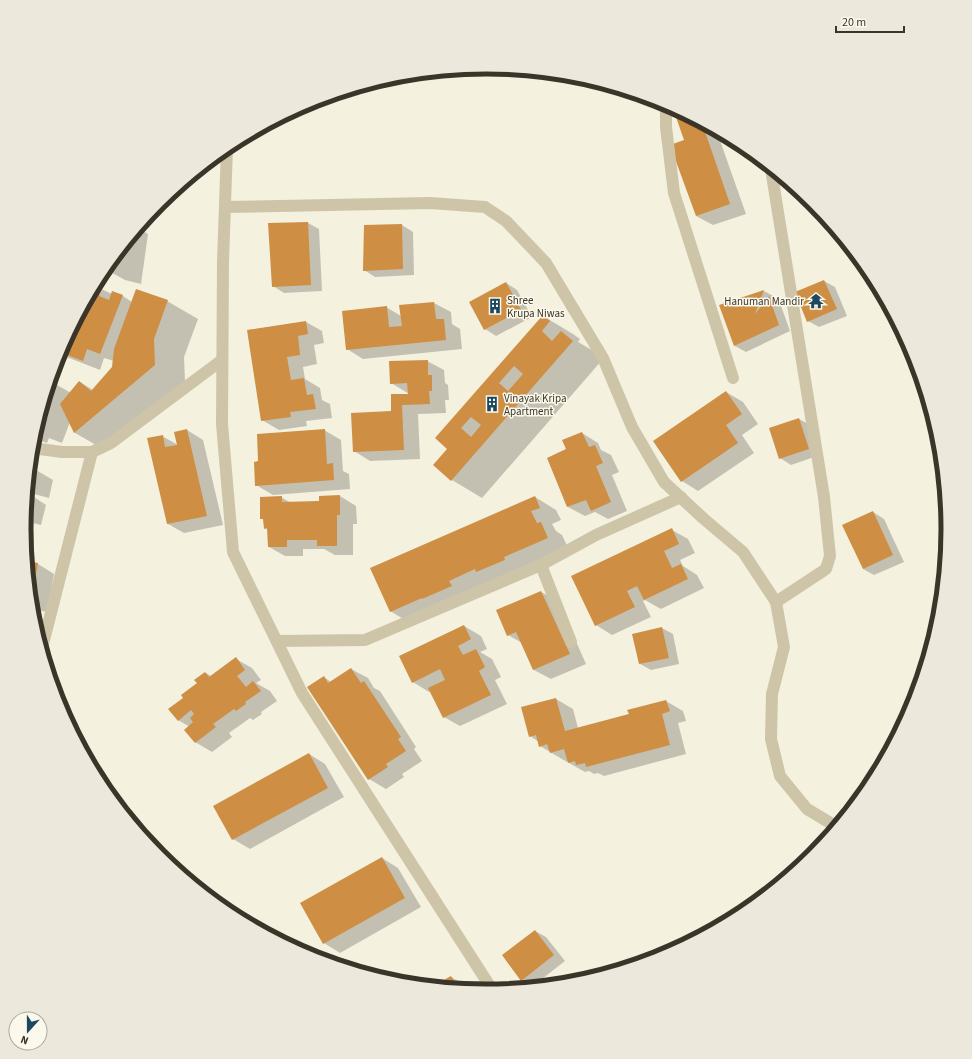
<svg xmlns="http://www.w3.org/2000/svg" width="972" height="1059" font-family="'Source Sans 3',sans-serif">
<style>
.shadow{fill:#0003}
.building{fill:#ce8e43;fill-rule:evenodd}
.lines{fill:none;stroke-linecap:round;stroke-linejoin:round}
.minor{stroke:#cec5a9;stroke-width:12}
.labels{text-anchor:middle;stroke-width:3;stroke-linejoin:round;paint-order:stroke}
.poi-label{font-size:11px;fill:#3b3429;stroke:#fbf9ec;text-anchor:start}
.rim{fill:none;stroke:#3b3429;stroke-width:5}
</style>
<rect width="100%" height="100%" fill="#f4f1df"/>
<g class="shadow">
<path d="M685,114L717,132L746,214L713,225L696,216L685,140Z"/>
<path d="M308,223L319,229L322,291L284,293L273,286Z"/>
<path d="M402,225L413,232L414,275L375,277L364,270L365,226Z"/>
<path d="M138,228L148,234L141,284L125,280L105,269Z"/>
<path d="M824,281L835,287L847,316L819,327L808,321Z"/>
<path d="M506,283L517,290L532,317L496,336L485,329Z"/>
<path d="M95,286L112,294L113,292L123,296L132,302L167,301L198,319L184,357L185,382L105,450L75,433L70,422L62,443L49,438L47,443L33,438L50,382L57,385L71,393L80,382L93,390L113,367L114,361L104,358L100,370L59,354Z"/>
<path d="M764,291L775,297L773,300L780,303L790,331L746,352L735,346L720,306Z"/>
<path d="M434,303L451,312L452,324L460,329L462,349L363,359L347,349L386,307L401,316Z"/>
<path d="M543,316L573,334L580,339L578,342L592,350L603,359L482,498L452,480L434,465L449,449L437,438Z"/>
<path d="M306,322L322,331L324,343L314,345L317,364L303,367L305,379L320,388L322,400L330,404L332,418L306,421L307,426L279,430L262,420L248,330Z"/>
<path d="M427,361L444,370L445,383L448,385L449,400H445L446,413L418,414L420,459L370,461L354,451L411,395L391,383Z"/>
<path d="M726,392L743,402L758,424L742,435L754,453L698,491L682,481Z"/>
<path d="M799,419L810,425L820,455L791,465L780,458Z"/>
<path d="M187,430L203,440L223,525L184,533L168,524L162,436L178,445Z"/>
<path d="M324,430L341,440L343,471L349,474L350,489L273,495L256,485Z"/>
<path d="M582,433L598,443L601,450L611,455L619,472L612,475L627,511L608,519L595,512L585,516L568,507L548,458L568,450Z"/>
<path d="M30,469L36,470L53,480L49,498L34,494V497L46,505L41,525L25,521Z"/>
<path d="M340,496L356,506L357,524H353V555H335L324,549H303V556H285L269,547L268,530L265,528L264,520L261,518L281,497L291,503L321,502Z"/>
<path d="M535,497L556,510L561,520L552,524L556,531L562,535L569,550L412,624L390,611Z"/>
<path d="M873,512L884,519L904,562L874,575L863,569Z"/>
<path d="M672,530L688,539L695,553L680,560L683,566L697,575L704,588L661,609L645,600L643,601L651,617L612,635L596,625Z"/>
<path d="M27,562L38,564L54,574L47,612L32,609Z"/>
<path d="M541,592L558,601L586,664L551,679L534,670L522,643L508,635Z"/>
<path d="M464,626L481,636L487,649L480,652L492,659L501,677L495,680L507,704L460,726L444,717L431,691L429,692L413,682Z"/>
<path d="M662,628L673,634L679,664L651,670L640,664Z"/>
<path d="M236,659L252,668L261,680L256,683L270,691L277,701L261,712L262,714L253,720L250,718L229,733L232,737L212,752L195,742L190,727L178,720L185,698L198,684L206,673L211,676Z"/>
<path d="M351,669L368,678L374,688L380,691L416,747L414,749L422,761L402,774L404,777L386,789L369,779L324,677L331,682Z"/>
<path d="M556,699L573,709L578,728L630,714L666,701L683,711L686,721L678,723L686,754L604,776L598,773L594,774L589,771L585,772L569,763L568,761L567,762L540,746L539,742L530,736Z"/>
<path d="M309,754L325,764L344,797L250,849L233,839Z"/>
<path d="M382,858L398,868L421,907L340,953L324,943Z"/>
<path d="M535,931L546,937L565,961L533,986L522,980Z"/>
<path d="M451,977L467,986L470,990L435,986Z"/>
</g>
<g class="building">
<path d="M684,114L702,123L730,204L696,216L670,145L684,140L676,117Z"/>
<path d="M308,222L311,285L272,287L268,223Z"/>
<path d="M402,224L403,269L363,271L364,225Z"/>
<path d="M824,280L837,309L807,322L795,292Z"/>
<path d="M506,282L521,310L484,330L469,302Z"/>
<path d="M96,285L102,287L99,296L109,300L112,291L123,295L100,354L87,349L83,361L59,352Z"/>
<path d="M136,289L168,300L154,339L155,365L74,433L60,404L79,381L91,391L112,367L114,349Z"/>
<path d="M764,290L755,314L769,296L779,325L734,346L719,305Z"/>
<path d="M434,302L436,319H444L446,340L346,350L342,311L387,306L389,327L402,326L399,305Z"/>
<path d="M543,315L550,321L542,331L552,341L561,331L573,341L451,481L433,465L447,449L435,438ZM514,366L523,374L508,391L499,383ZM471,417L481,425L471,437L461,428Z"/>
<path d="M306,321L308,334L298,336L300,355L287,357L291,380L304,378L307,395L313,394L316,409L290,412L291,417L261,421L247,330Z"/>
<path d="M428,360V375H432V391H429L430,404L402,405L404,450L353,452L351,413L391,411V394H408L407,383L390,384L389,361Z"/>
<path d="M50,381L57,384L40,431L36,430Z"/>
<path d="M726,391L742,414L726,425L738,443L681,482L653,441Z"/>
<path d="M799,418L809,449L779,459L769,428Z"/>
<path d="M187,429L207,516L167,524L147,438L163,435L165,447L177,445L174,432Z"/>
<path d="M325,429L327,464L333,463L334,480L255,486L254,462L258,461L257,434Z"/>
<path d="M582,432L589,447L595,445L603,463L596,466L611,502L591,511L586,500L567,507L547,458L566,449L562,440Z"/>
<path d="M30,468L37,469L32,489L28,488Z"/>
<path d="M28,493L30,494L27,507H26Z"/>
<path d="M340,495V515H337V546H317V540H287V547H268L267,528L264,529L263,519H260V497L282,496V502L319,501V496Z"/>
<path d="M535,496L540,508L531,511L537,523L541,522L548,538L504,557L505,560L476,572L475,569L449,581L452,586L422,599V598L390,612L370,568Z"/>
<path d="M873,511L893,555L863,569L842,525Z"/>
<path d="M672,528L679,544L664,551L672,568L681,564L688,579L644,600L637,586L627,591L635,607L595,626L571,576Z"/>
<path d="M27,561L38,563L31,600Z"/>
<path d="M541,591L570,654L533,670L516,632L507,636L496,610Z"/>
<path d="M464,625L471,639L458,646L463,655L476,649L485,667L479,671L491,695L443,718L428,688L445,680L440,669L412,683L399,656Z"/>
<path d="M662,627L669,658L639,664L632,634Z"/>
<path d="M236,657L245,670L237,676L246,687L253,681L261,691L245,702L246,704L236,711L234,709L213,724L216,727L195,743L184,730L193,722L190,718L194,714L191,710L178,721L168,709L183,698L181,695L197,683L194,680L205,672L209,677Z"/>
<path d="M351,668L361,683L364,681L401,737L398,739L406,751L386,764L388,767L368,780L307,687L324,676L328,683Z"/>
<path d="M556,698L565,731L629,714L627,710L666,700L670,711L662,714L670,745L586,767L585,763L576,765L575,761L568,763L564,749L550,753L547,744L539,747L536,735L529,737L521,707Z"/>
<path d="M309,753L328,788L232,840L213,806Z"/>
<path d="M382,857L405,898L323,944L300,903Z"/>
<path d="M535,930L554,955L521,981L502,955Z"/>
<path d="M451,976L459,989L433,986Z"/>
</g>
<g class="lines">
<g class="minor">
<path d="M666,104V127L674,193L733,378"/>
<path d="M227,147L223,262L222,424L233,552L302,693L493,991"/>
<path d="M771,169L824,497L830,556L826,569L776,602"/>
<path d="M225,207L430,203L485,207L506,221L546,263L603,358L632,427L664,482L704,519L743,552L776,602L784,647L772,694L771,739L780,776L807,809L837,827"/>
<path d="M32,448L62,452H92L111,443L222,360"/>
<path d="M541,565L596,535L681,497"/>
<path d="M277,641L365,640L541,565L571,642"/>
<path d="M42,648L92,452"/>
</g>
</g>
<defs>
<g id="temple-bare" transform="scale(1.2)"><path d="M0-6L5-2H3V0L6.5 2.5H4V6H1.5V3h-3V6H-4V2.5H-6.5L-3 0V-2H-5Z" fill="#1b4760" stroke="#fbf9ec" stroke-width="2.5" paint-order="stroke"/></g>
<g id="building-bare" transform="scale(1.2)"><path d="M-4-6H4V6H1V3H-1V6H-4ZM-2.5-4.3h1.7v1.8h-1.7ZM.8-4.3h1.7v1.8H.8ZM-2.5-1h1.7V.8h-1.7ZM.8-1h1.7V.8H.8Z" fill="#1b4760" stroke="#fbf9ec" stroke-width="2.5" paint-order="stroke"/></g>
</defs>
<g fill-rule="evenodd">
<use href="#temple-bare" x="816" y="301"/>
<use href="#building-bare" x="495" y="306"/>
<use href="#building-bare" x="492" y="404"/>
</g>
<g class="labels">
<g class="poi-label">
<text x="507" y="304">Shree<tspan x="507" dy="13">Krupa Niwas</tspan></text>
<text x="804" y="305" text-anchor="end">Hanuman Mandir</text>
<text x="504" y="402">Vinayak Kripa<tspan x="504" dy="13">Apartment</tspan></text>
</g>
</g>
<path d="M0 0H972V1059H0ZM31 529a455 455 0 1 1 910 0a455 455 0 1 1-910 0Z" fill="#ece9dc" fill-rule="evenodd"/>
<path class="rim" d="M31 529a455 455 0 1 1 910 0a455 455 0 1 1-910 0Z"/>
<g transform="translate(28 1031) rotate(201)"><circle r="19" fill="#fbf9ec" stroke="#aeaa9e"/>
<path d="M0-3L7 15L0 10L-7 15Z" fill="#1b4760"/>
<text y="-6" font-size="11" font-weight="bold" text-anchor="middle" fill="#3b3429">N</text>
</g>
<path d="M836 26v6h68v-6" fill="none" stroke="#3b3429" stroke-width="2"/>
<text x="842" y="26" font-size="12" fill="#3b3429" stroke="#fbf9ec" stroke-width="3" paint-order="stroke">20 m</text>
</svg>
